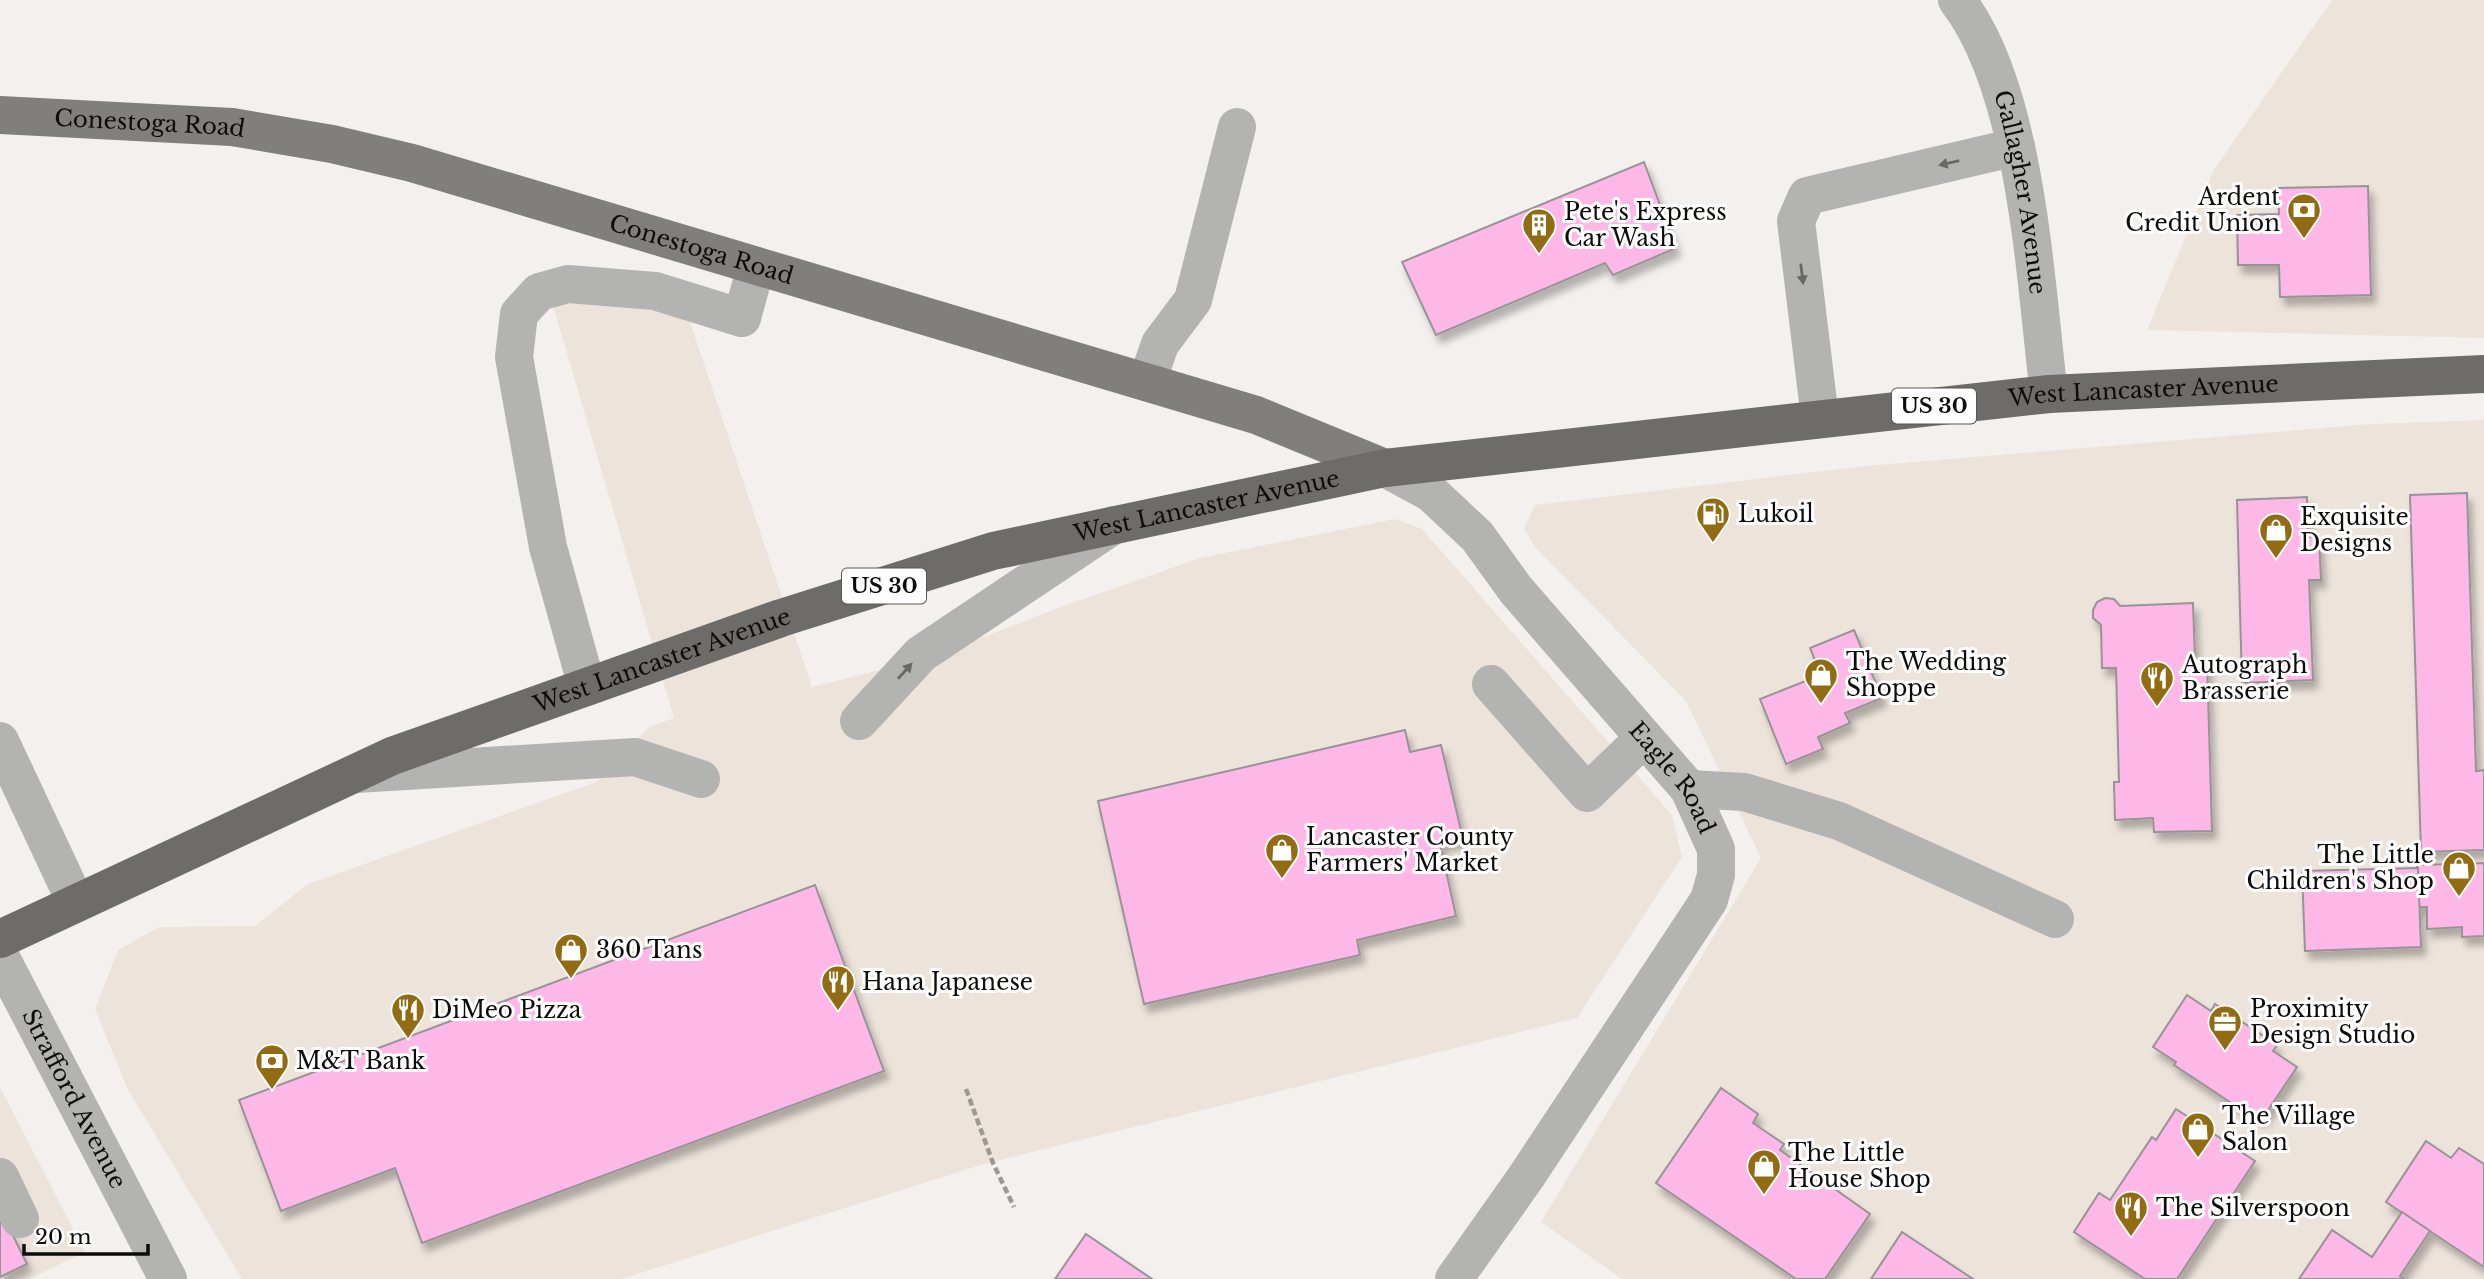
<svg xmlns="http://www.w3.org/2000/svg" width="2484" height="1279" font-family="'Libre Baskerville',serif">
<style>
.built{fill:#ece4db}
.building{fill:#fdb8e7;stroke:#979396;stroke-width:2;filter:url(#shadow)}
.lines{fill:none;stroke-linecap:round;stroke-linejoin:round}
.path{stroke:#9b9896;stroke-width:4.5;stroke-dasharray:7 3.5;stroke-linecap:butt}
.minor{stroke:#b3b3b1;stroke-width:38}
.major{stroke:#807f7c;stroke-width:38}
.highway{stroke:#6d6c69;stroke-width:38}
.oneway{fill:#686866}
.labels{text-anchor:middle;stroke-width:6;stroke-linejoin:round;paint-order:stroke}
.shield{fill:#fffefe;stroke:#565554;stroke-width:2}
.shield-label{font-size:21px;font-weight:bold;fill:#0d0c0b}
.street-label{font-size:23px;fill:#0d0c0b;stroke:#fffefe}
.poi-label{font-size:23px;fill:#0d0c0b;stroke:#fffefe;text-anchor:start}
</style>
<defs>
<filter id="shadow"><feDropShadow dx="4.5" dy="8" stdDeviation="3.5" flood-color="#0004"/></filter>
</defs>
<rect width="100%" height="100%" fill="#f4f0ed"/>
<g class="built">
<path d="M2332,0H2484V338L2147,330L2213,171Z"/>
<path d="M550,295L685,307L812,687L932,657L1058,608L1200,558L1395,519L1422,529L1672,815L1682,857L1577,1018L984,1164L621,1279H242L127,1088L95,1009L118,950L159,927L255,926L308,884L596,782L649,727L674,718Z"/>
<path d="M2484,420V1279H1622L1541,1222L1761,858L1686,701L1535,547L1524,529L1535,505L1866,466L2371,424Z"/>
<path d="M0,1087L85,1252L29,1279H0Z"/>
</g>
<g class="building">
<path d="M1644,162L1676,248L1613,275L1605,263L1436,335L1402,262Z"/>
<path d="M2368,186L2371,295L2280,297L2279,265H2238L2237,215L2279,214L2278,188Z"/>
<path d="M2467,493L2476,771L2484,770V850L2421,852L2410,495Z"/>
<path d="M2307,497L2308,537L2319,536L2321,580H2309L2313,680L2242,683L2237,500Z"/>
<path d="M2105,598L2114,599L2120,606L2193,603L2195,661H2207L2212,831L2154,832L2153,818L2115,820L2114,782H2119L2116,668H2102L2101,625L2093,618V610L2097,602Z"/>
<path d="M1854,630L1882,698L1845,713L1850,723L1818,737L1823,749L1786,764L1760,699L1821,675L1810,648Z"/>
<path d="M1405,730L1410,752L1441,745L1463,839L1440,844L1456,916L1357,940L1360,955L1144,1004L1098,801Z"/>
<path d="M2484,863V936L2462,937V927L2427,929V907H2419L2417,865Z"/>
<path d="M2418,868L2421,947L2305,951L2302,871Z"/>
<path d="M815,885L884,1071L422,1243L395,1168L281,1211L239,1100Z"/>
<path d="M2187,995L2211,1011L2215,1004L2277,1045L2273,1051L2297,1067L2262,1119L2238,1103L2236,1106L2174,1065L2176,1062L2153,1047Z"/>
<path d="M1721,1088L1758,1114L1753,1123L1784,1144L1780,1150L1870,1214L1825,1279H1796L1656,1183Z"/>
<path d="M2176,1109L2255,1161L2177,1279H2145L2074,1232L2099,1193L2110,1200L2152,1137L2156,1140Z"/>
<path d="M2426,1141L2451,1158L2459,1148L2484,1164V1267L2386,1202Z"/>
<path d="M0,1209L27,1264L0,1277Z"/>
<path d="M2402,1212L2430,1231L2400,1276L2404,1279H2299L2332,1230L2372,1257Z"/>
<path d="M1902,1232L1973,1279H1871Z"/>
<path d="M1086,1234L1152,1279H1055Z"/>
</g>
<g class="lines">
<path class="path" d="M966,1089L993,1163L1014,1207"/>
<g class="minor">
<path id="s1" d="M1957,0C2027,90 2035,281 2049,394"/>
<path d="M1147,382L1160,344L1193,300L1237,127"/>
<path d="M1820,418L1796,221L1807,196L2016,147"/>
<path id="s2" d="M1385,468L1431,493L1477,536L1516,590L1689,789L1716,849V875L1709,900L1526,1177L1454,1279"/>
<path d="M1491,684L1587,793L1644,738"/>
<path d="M587,687L548,547L514,357L519,314L539,292L568,284L655,291L742,318L756,266"/>
<path d="M859,721L921,654L1114,525"/>
<path d="M0,741L76,903"/>
<path d="M356,774L635,757L701,779"/>
<path d="M1689,789L1744,792L1839,821L2055,919"/>
<path id="s3" d="M0,956L168,1279"/>
<path d="M0,1177L20,1219"/>
</g>
<path class="major" id="s4" d="M0,115L232,127L332,144L412,163L1256,415L1385,468"/>
<path class="highway" id="s5" d="M0,939L392,756L781,618L993,551L1385,468L2049,394L2484,374"/>
</g>
<defs><path id="oneway-solid" d="M-6-.8H1V-3.2L6.5 0L1 3.2V.8H-6Z" transform="scale(1.75)"/></defs>
<g class="oneway">
<use href="#oneway-solid" transform="translate(1949 163) rotate(167)"/>
<use href="#oneway-solid" transform="translate(1802 274) rotate(83)"/>
<use href="#oneway-solid" transform="translate(905 671) rotate(-48)"/>
</g>
<defs>
<g id="bank-pin" transform="scale(1.75)"><path d="M0 17L-7.5 6A9.5 9.5 0 1 1 7.5 6Z" fill="#916c12" stroke="#fffefe"/><path d="M-6-4H6V4H-6ZM0-2.3a2.3 2.3 0 1 0 0 4.6a2.3 2.3 0 1 0 0-4.6Z" fill="#fff"/></g>
<g id="building-pin" transform="scale(1.75)"><path d="M0 17L-7.5 6A9.5 9.5 0 1 1 7.5 6Z" fill="#916c12" stroke="#fffefe"/><path d="M-4-6H4V6H1V3H-1V6H-4ZM-2.5-4.3h1.7v1.8h-1.7ZM.8-4.3h1.7v1.8H.8ZM-2.5-1h1.7V.8h-1.7ZM.8-1h1.7V.8H.8Z" fill="#fff"/></g>
<g id="fuel-pin" transform="scale(1.75)"><path d="M0 17L-7.5 6A9.5 9.5 0 1 1 7.5 6Z" fill="#916c12" stroke="#fffefe"/><path d="M-5.5-6h7V0h2V4h1.3V-2.5L3-4.5l.8-.8L6-3V5H2.5V1h-1V6h-7ZM-4.2-4.7v3.2H.2V-4.7Z" fill="#fff"/></g>
<g id="shop-pin" transform="scale(1.75)"><path d="M0 17L-7.5 6A9.5 9.5 0 1 1 7.5 6Z" fill="#916c12" stroke="#fffefe"/><path d="M-5-2.5h2.3a2.7 3.5 0 0 1 5.4 0H5L5.5 6h-11ZM-1.5-2.5h3a1.5 2.3 0 0 0-3 0Z" fill="#fff"/></g>
<g id="restaurant-pin" transform="scale(1.75)"><path d="M0 17L-7.5 6A9.5 9.5 0 1 1 7.5 6Z" fill="#916c12" stroke="#fffefe"/><path d="M-5-6h1v4h1v-4h1v4h1v-4h1v5L-1.5 .5V6h-2V.5L-5-1ZM5-6V6H3V1.5H1.5Q1.5-4 5-6Z" fill="#fff"/></g>
<g id="office-pin" transform="scale(1.75)"><path d="M0 17L-7.5 6A9.5 9.5 0 1 1 7.5 6Z" fill="#916c12" stroke="#fffefe"/><path d="M-6-3h4V-5.5h4V-3h4V5H-6ZM-1-4.5V-3h2v-1.5ZM-6 0V1H6V0Z" fill="#fff"/></g>
</defs>
<g fill-rule="evenodd">
<use href="#bank-pin" x="2304" y="210"/>
<use href="#building-pin" x="1539" y="225"/>
<use href="#fuel-pin" x="1713" y="514"/>
<use href="#shop-pin" x="2276" y="530"/>
<use href="#shop-pin" x="1821" y="675"/>
<use href="#restaurant-pin" x="2157" y="678"/>
<use href="#shop-pin" x="1282" y="850"/>
<use href="#shop-pin" x="2459" y="868"/>
<use href="#shop-pin" x="571" y="950"/>
<use href="#restaurant-pin" x="838" y="982"/>
<use href="#restaurant-pin" x="408" y="1010"/>
<use href="#office-pin" x="2225" y="1022"/>
<use href="#bank-pin" x="272" y="1061"/>
<use href="#shop-pin" x="2198" y="1129"/>
<use href="#shop-pin" x="1764" y="1166"/>
<use href="#restaurant-pin" x="2131" y="1208"/>
</g>
<g class="labels">
<g class="shield">
<rect x="1892" y="388.5" width="84" height="35" rx="5"/>
<rect x="842" y="568.5" width="84" height="35" rx="5"/>
</g>
<g class="shield-label">
<text x="1934" y="413">US 30</text>
<text x="884" y="593">US 30</text>
</g>
<g class="street-label">
<text dy="8" stroke="none"><textPath href="#s4" startOffset="150">Conestoga Road</textPath></text>
<text dy="8" stroke="none"><textPath href="#s1" startOffset="205">Gallagher Avenue</textPath></text>
<text dy="8" stroke="none"><textPath href="#s4" startOffset="718">Conestoga Road</textPath></text>
<text dy="8" stroke="none"><textPath href="#s5" startOffset="2231">West Lancaster Avenue</textPath></text>
<text dy="8" stroke="none"><textPath href="#s5" startOffset="1286">West Lancaster Avenue</textPath></text>
<text dy="8" stroke="none"><textPath href="#s5" startOffset="719">West Lancaster Avenue</textPath></text>
<text dy="8" stroke="none"><textPath href="#s2" startOffset="427">Eagle Road</textPath></text>
<text dy="8" stroke="none"><textPath href="#s3" startOffset="161">Strafford Avenue</textPath></text>
</g>
<g class="poi-label">
<text x="2280" y="205" text-anchor="end">Ardent<tspan x="2280" dy="26">Credit Union</tspan></text>
<text x="1564" y="220">Pete's Express<tspan x="1564" dy="26">Car Wash</tspan></text>
<text x="1738" y="522">Lukoil</text>
<text x="2300" y="525">Exquisite<tspan x="2300" dy="26">Designs</tspan></text>
<text x="1846" y="670">The Wedding<tspan x="1846" dy="26">Shoppe</tspan></text>
<text x="2182" y="673">Autograph<tspan x="2182" dy="26">Brasserie</tspan></text>
<text x="1306" y="845">Lancaster County<tspan x="1306" dy="26">Farmers' Market</tspan></text>
<text x="2434" y="863" text-anchor="end">The Little<tspan x="2434" dy="26">Children's Shop</tspan></text>
<text x="596" y="958">360 Tans</text>
<text x="862" y="990">Hana Japanese</text>
<text x="2250" y="1017">Proximity<tspan x="2250" dy="26">Design Studio</tspan></text>
<text x="432" y="1018">DiMeo Pizza</text>
<text x="296" y="1069">M&amp;T Bank</text>
<text x="2222" y="1124">The Village<tspan x="2222" dy="26">Salon</tspan></text>
<text x="1788" y="1161">The Little<tspan x="1788" dy="26">House Shop</tspan></text>
<text x="2156" y="1216">The Silverspoon</text>
</g>
</g>
<path d="M24 1244v10h124v-10" fill="none" stroke="#0d0c0b" stroke-width="3.5"/>
<text x="35" y="1244" font-size="21" fill="#0d0c0b" stroke="#fffefe" stroke-width="5" paint-order="stroke">20 m</text>
</svg>
